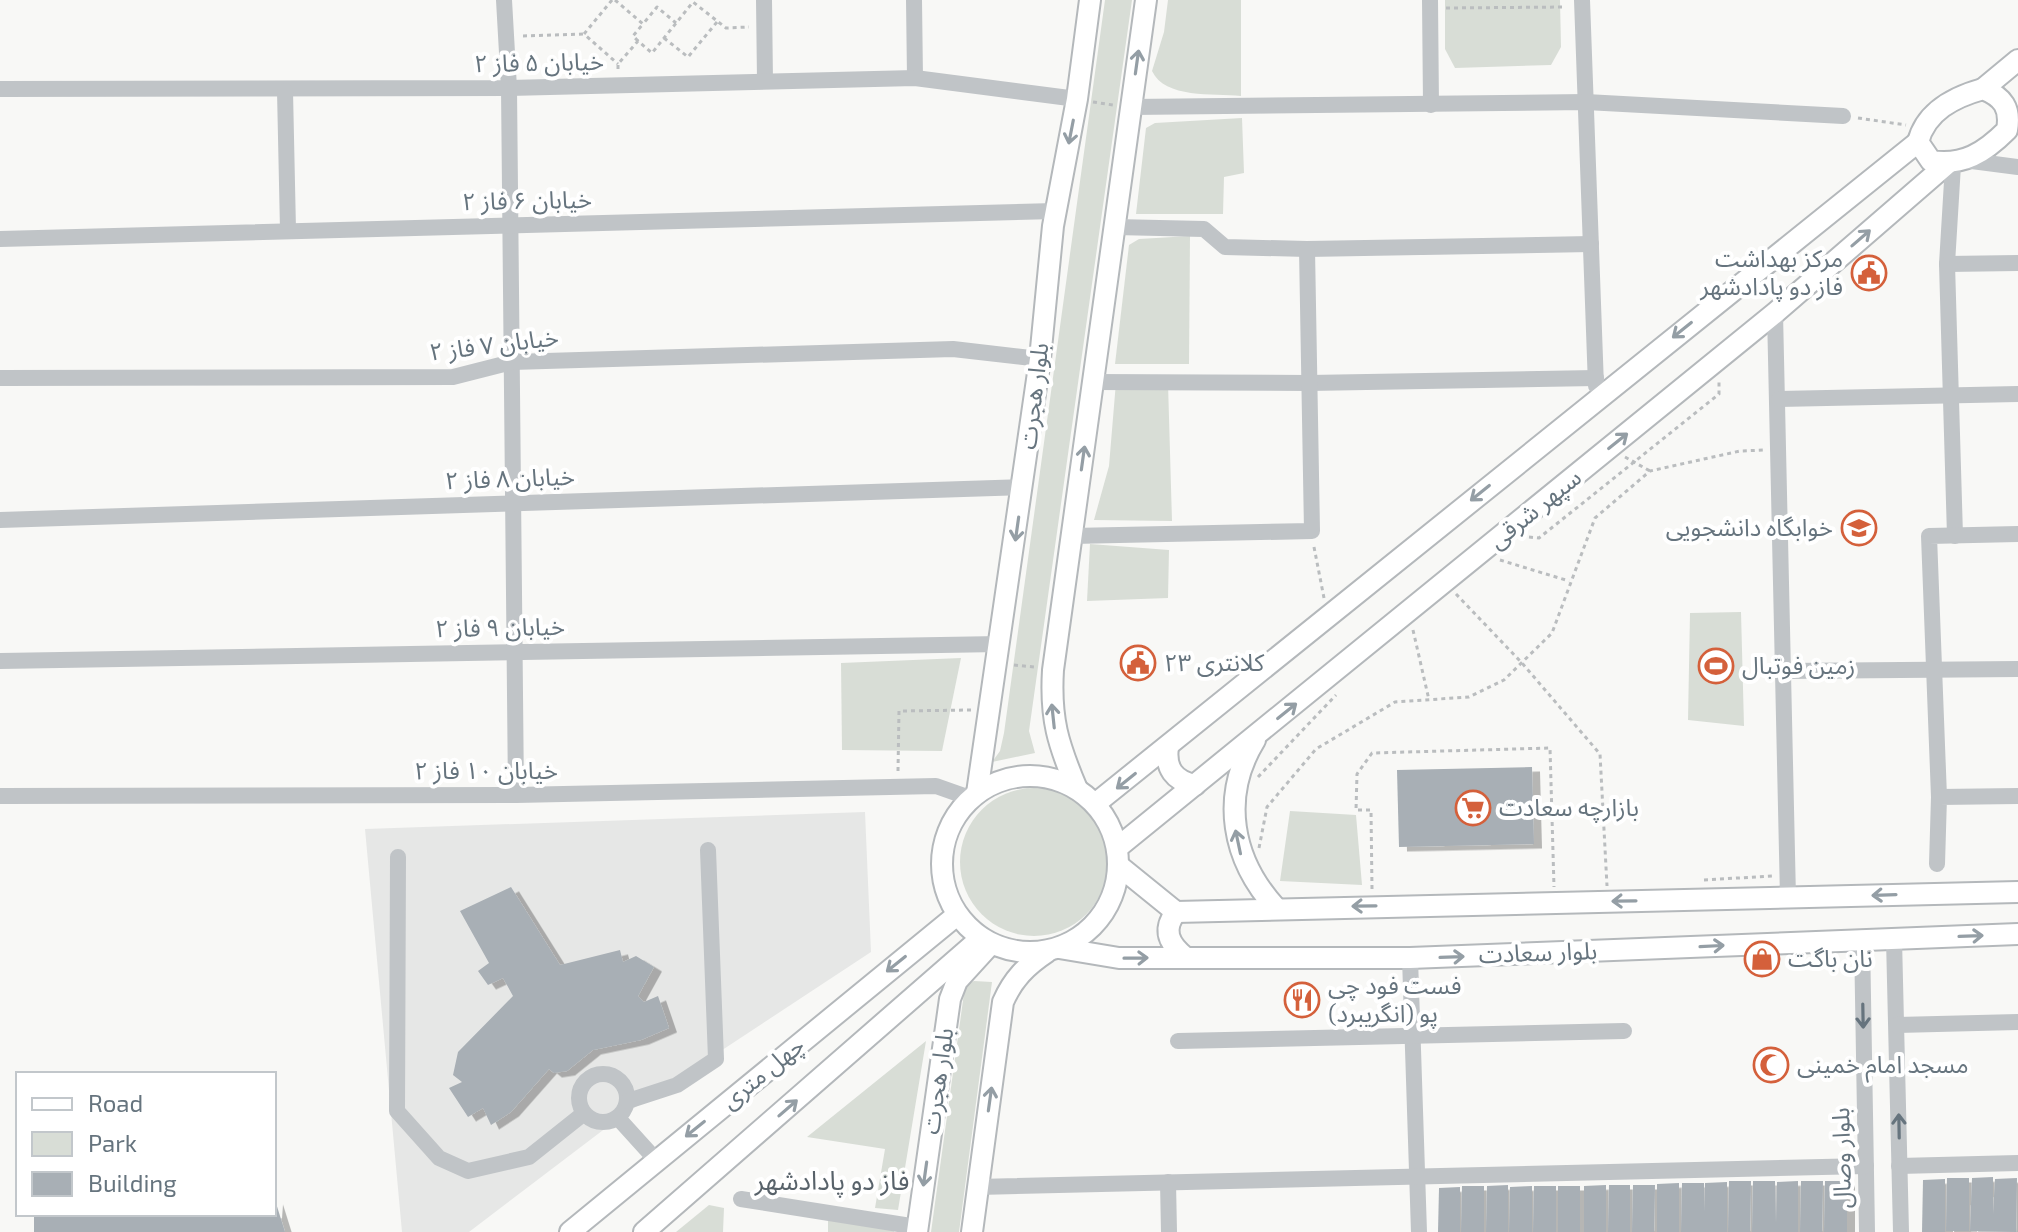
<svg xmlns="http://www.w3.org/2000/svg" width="2018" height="1232" font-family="'Exo 2','Noto Sans Arabic',sans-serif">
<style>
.built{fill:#e6e7e6}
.green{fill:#d8ddd6}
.building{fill:#a8afb5;filter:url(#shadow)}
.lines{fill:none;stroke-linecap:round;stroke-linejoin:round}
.major-casing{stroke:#b4b8bb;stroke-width:24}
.path{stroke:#babdbf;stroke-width:3;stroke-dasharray:4 4;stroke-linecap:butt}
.minor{stroke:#c0c4c7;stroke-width:16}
.major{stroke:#fff;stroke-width:20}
.oneway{stroke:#949ea5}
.oneway2{stroke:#66747e}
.labels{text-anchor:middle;stroke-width:8;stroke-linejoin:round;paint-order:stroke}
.street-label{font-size:24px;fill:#66747e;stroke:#fff}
.poi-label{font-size:24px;fill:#66747e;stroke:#fff;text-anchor:start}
.neighbourhood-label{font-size:26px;fill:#58626a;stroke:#fff}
</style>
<defs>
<filter id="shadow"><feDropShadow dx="8" dy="4.5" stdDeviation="0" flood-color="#0004"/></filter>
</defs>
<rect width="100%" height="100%" fill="#f8f8f6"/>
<path class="built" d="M865,812L871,952L619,1118L469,1232H402L365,829Z"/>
<g class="green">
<path d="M1105,0H1132L1029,731L1035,753L992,762L1000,751L1004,733Z"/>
<path d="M1168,0H1241V96C1213,93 1165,99 1152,71L1164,32Z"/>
<path d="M1445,0H1560L1561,47L1551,65L1455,68L1445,49Z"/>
<path d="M1242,118L1244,173L1224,177L1223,214H1136L1146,128L1155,123Z"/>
<path d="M1190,236L1189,364H1115L1129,245L1139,239Z"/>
<path d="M1116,382L1168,383L1172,521L1094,520L1109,466Z"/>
<path d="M1090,544L1169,550L1168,598L1087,601Z"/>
<path d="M1741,612L1744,726L1688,720L1690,613Z"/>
<path d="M961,658L942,751L842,750L841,663Z"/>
<circle cx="1034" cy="862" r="74"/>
<path d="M1290,811L1356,815L1362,885L1280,881Z"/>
<path d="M974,981L992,982L959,1232H931L965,986Z"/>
<path d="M926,1041L898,1210L875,1208L885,1149L807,1137Z"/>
<path d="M709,1205L724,1208L723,1232H676Z"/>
<path d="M828,1219L895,1228L894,1232H828Z"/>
</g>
<g class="building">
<path d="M1532,767L1534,844L1399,847L1397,770Z"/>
<path d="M511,887L560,965L620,950L623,962L636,956L654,967L638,996L644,1002L658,996L669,1028L641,1040L593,1050L567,1071L554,1073L549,1069L511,1112L491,1125L483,1108L468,1117L449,1088L462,1082L453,1075L458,1052L513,996L503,978L488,985L478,971L489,963L460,911Z"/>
<path d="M1993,1177V1214L1995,1179L2017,1178L2016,1232L1970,1231L1972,1178Z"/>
<path d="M1947,1178H1969V1231H1946Z"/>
<path d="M1945,1179V1232H1922L1923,1180Z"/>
<path d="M1729,1181H1751L1750,1232H1728Z"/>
<path d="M1753,1181H1775L1776,1223L1777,1182L1798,1181V1232H1752Z"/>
<path d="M1801,1181H1823L1822,1232H1800Z"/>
<path d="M1825,1181H1847V1232H1824Z"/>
<path d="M1727,1182V1232H1681L1682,1183H1704L1705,1212V1183Z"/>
<path d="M1679,1183V1232H1657V1184Z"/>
<path d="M1508,1185V1232H1486L1487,1186Z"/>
<path d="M1606,1185V1232H1584V1186Z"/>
<path d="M1609,1185H1630V1232H1608Z"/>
<path d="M1633,1185H1655L1654,1232H1632Z"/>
<path d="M1462,1186H1484V1232H1461Z"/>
<path d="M1532,1186V1232H1509L1510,1187Z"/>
<path d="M1534,1186H1556V1232H1533Z"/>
<rect x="1558" y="1186" width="22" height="46"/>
<path d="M1460,1187V1232H1438L1439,1188Z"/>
<path d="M275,1200L285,1232H34V1214H274Z"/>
</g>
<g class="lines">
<g class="major-casing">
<g id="major">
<path d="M1983,89C2003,97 2011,108 2007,130C1984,153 1963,166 1931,161L1918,142C1926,111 1954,97 1983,89Z"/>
<path d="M1983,89L2018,60"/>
<path d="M1255,740C1220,797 1232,860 1276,908"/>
<path d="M1168,747C1165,768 1174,781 1195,785"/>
<circle cx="1030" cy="864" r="88"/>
<path d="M1077,789C1058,744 1050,719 1053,670L1146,0"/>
<path d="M977,793L1040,359L1053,226L1077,99L1090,0"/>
<path d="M1095,804L1918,142"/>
<path d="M1117,848L1775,313L1947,164"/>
<path d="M1118,865L1176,912L2018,892"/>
<path d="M1176,912C1162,930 1169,944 1185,957"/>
<path d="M1059,948L1119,958H1410L2018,934"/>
<path d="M570,1232L957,915"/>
<path d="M644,1232L981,938"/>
<path d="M917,1232L950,999L957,981L988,947"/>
<path d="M972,1232L1003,1002C1013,979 1026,966 1047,952"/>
</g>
</g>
<g class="path">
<path d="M612,0L584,34L618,64"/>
<path d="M615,0L643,24L657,7L676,23"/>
<path d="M1446,8L1566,7"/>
<path d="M523,36L584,34"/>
<path d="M664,38L688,57L717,22"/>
<path d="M638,41L633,36L643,24"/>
<path d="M618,69V64L638,41L652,53L693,2L726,28L749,27"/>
<path d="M1093,102L1113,105"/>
<path d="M1858,118L1906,125"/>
<path d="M1625,457L1650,471"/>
<path d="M1529,537L1539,538L1719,394V382"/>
<path d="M1314,547L1324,598"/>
<path d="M1500,560L1569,581"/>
<path d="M1456,594L1522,663L1600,754L1607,886"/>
<path d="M1413,630L1429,700"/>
<path d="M1014,665L1034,667"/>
<path d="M898,771L899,711L971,710"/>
<path d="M1258,777L1336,695"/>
<path d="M1259,848L1267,807L1316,749L1395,702L1469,697L1504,680L1552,633L1595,518L1650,471L1740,451L1764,450"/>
<path d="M1704,880L1772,876"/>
<path d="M1372,889L1371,810H1356L1357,774L1372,753L1550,748L1554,887"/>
</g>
<g class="minor">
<path d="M504,0L509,88L516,795"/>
<path d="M764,0L765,81"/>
<path d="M914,0L915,78"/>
<path d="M1430,0L1431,105"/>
<path d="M1582,0L1596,386"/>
<path d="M0,89L509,88L915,78L1077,99"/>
<path d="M285,91L288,230"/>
<path d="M1131,107L1586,102L1843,116"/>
<path d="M1964,160L2018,167"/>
<path d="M1953,165L1947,264L1955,536"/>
<path d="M1115,227L1204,229L1225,247L1307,249L1591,244"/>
<path d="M0,239L1055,211"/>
<path d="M1947,264L2018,263"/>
<path d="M1775,313L1788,898"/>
<path d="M0,378L453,377L512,362L953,349L1040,359"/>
<path d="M1093,382L1309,383L1596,378"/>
<path d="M1779,399L2018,394"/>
<path d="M0,520L1022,487"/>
<path d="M1072,536L1312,531L1307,249"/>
<path d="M0,661L1000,644"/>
<path d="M1784,671L2018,669"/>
<path d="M0,796L516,795L936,786L970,798"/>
<path d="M1939,797L1929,536L2018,534"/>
<path d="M398,857L397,1111L439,1158L468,1171L529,1157L583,1114"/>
<path d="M1937,864L1939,797L2018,796"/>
<path d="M1862,938L1867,1232"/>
<path d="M1894,939L1901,1232"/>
<path d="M1410,958L1419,1232"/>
<path d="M1897,1025L2018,1022"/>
<path d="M1178,1041L1624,1031"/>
<circle cx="603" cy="1098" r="24"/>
<path d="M628,1101L677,1085L716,1059L708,850"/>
<path d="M618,1118L656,1160"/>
<path d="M1899,1166L2018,1163"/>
<path d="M1168,1182L1169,1232"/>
<path d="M978,1187L1866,1166"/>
<path d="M741,1199L917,1227"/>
</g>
<use href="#major" class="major"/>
</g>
<defs><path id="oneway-shaft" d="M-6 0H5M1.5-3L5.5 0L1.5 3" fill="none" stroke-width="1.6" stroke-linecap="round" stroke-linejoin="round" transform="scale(2)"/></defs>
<g class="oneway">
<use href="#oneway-shaft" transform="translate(1137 62) rotate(-82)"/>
<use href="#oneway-shaft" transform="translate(1071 132) rotate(101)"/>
<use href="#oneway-shaft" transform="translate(1861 238) rotate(-41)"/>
<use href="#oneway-shaft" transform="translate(1682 330) rotate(141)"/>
<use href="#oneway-shaft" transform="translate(1618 441) rotate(-39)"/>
<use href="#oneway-shaft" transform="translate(1083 458) rotate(-82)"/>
<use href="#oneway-shaft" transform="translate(1480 493) rotate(141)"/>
<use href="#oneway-shaft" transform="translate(1017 529) rotate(98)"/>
<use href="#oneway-shaft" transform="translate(1287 711) rotate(-39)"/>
<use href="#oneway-shaft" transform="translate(1053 716) rotate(-96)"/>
<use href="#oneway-shaft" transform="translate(1126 781) rotate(141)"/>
<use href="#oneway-shaft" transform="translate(1238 842) rotate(-102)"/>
<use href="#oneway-shaft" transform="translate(1884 895) rotate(178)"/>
<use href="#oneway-shaft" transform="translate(1624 901) rotate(179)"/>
<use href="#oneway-shaft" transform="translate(1364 906) rotate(179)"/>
<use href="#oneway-shaft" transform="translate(1971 936) rotate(-2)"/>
<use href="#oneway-shaft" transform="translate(1712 946) rotate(-3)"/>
<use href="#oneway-shaft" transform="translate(1452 957) rotate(-2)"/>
<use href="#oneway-shaft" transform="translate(1136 958) rotate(-1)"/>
<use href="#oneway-shaft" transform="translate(896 964) rotate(141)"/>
<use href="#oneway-shaft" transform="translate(990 1099) rotate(-82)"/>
<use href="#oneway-shaft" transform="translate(788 1108) rotate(-41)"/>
<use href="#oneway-shaft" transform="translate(695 1129) rotate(141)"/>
<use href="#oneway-shaft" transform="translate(925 1174) rotate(98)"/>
</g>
<g class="oneway2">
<use href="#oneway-shaft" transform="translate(1863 1016) rotate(89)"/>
<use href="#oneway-shaft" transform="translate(1899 1126) rotate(-91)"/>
</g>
<defs>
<g id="civic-ring" transform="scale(1.8)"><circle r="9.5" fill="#fff" stroke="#d4603b" stroke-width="1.5"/><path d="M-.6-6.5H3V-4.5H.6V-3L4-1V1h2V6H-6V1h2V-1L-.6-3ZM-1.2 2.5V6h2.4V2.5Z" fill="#d4603b"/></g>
<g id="university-ring" transform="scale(1.8)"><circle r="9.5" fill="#fff" stroke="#d4603b" stroke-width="1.5"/><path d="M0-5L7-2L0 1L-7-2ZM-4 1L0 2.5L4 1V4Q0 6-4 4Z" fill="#d4603b"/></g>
<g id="stadium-ring" transform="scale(1.8)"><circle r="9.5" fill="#fff" stroke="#d4603b" stroke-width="1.5"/><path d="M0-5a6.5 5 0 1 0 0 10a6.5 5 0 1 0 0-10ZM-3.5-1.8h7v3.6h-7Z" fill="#d4603b"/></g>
<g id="supermarket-ring" transform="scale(1.8)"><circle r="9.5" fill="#fff" stroke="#d4603b" stroke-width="1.5"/><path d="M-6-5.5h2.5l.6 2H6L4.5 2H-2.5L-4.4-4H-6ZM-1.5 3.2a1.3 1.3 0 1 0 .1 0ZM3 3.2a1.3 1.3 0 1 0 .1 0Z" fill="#d4603b"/></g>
<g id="shop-ring" transform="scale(1.8)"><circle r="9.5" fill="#fff" stroke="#d4603b" stroke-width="1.5"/><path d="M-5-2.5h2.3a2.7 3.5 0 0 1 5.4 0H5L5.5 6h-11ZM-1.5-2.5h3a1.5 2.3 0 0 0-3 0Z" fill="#d4603b"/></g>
<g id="restaurant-ring" transform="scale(1.8)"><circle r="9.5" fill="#fff" stroke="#d4603b" stroke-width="1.5"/><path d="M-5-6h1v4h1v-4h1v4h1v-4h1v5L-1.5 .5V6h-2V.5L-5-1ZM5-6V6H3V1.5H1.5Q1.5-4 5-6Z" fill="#d4603b"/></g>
<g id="mosque-ring" transform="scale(1.8)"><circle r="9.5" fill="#fff" stroke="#d4603b" stroke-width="1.5"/><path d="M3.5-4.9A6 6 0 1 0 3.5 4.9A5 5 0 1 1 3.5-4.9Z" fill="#d4603b"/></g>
</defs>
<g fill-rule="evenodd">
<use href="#civic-ring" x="1869" y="273"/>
<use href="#university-ring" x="1859" y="528"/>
<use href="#civic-ring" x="1138" y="663"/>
<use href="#stadium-ring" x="1716" y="666"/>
<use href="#supermarket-ring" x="1473" y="808"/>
<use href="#shop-ring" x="1762" y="959"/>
<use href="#restaurant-ring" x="1302" y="1000"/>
<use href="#mosque-ring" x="1771" y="1065"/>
</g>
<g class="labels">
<g class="street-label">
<text transform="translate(539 63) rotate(-1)" y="8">خیابان ۵ فاز ۲</text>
<text transform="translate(527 201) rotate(-1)" y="8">خیابان ۶ فاز ۲</text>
<text transform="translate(494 345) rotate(-7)" y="8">خیابان ۷ فاز ۲</text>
<text transform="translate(1034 396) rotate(-83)" y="8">بلوار هجرت</text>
<text transform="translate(510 479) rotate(-2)" y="8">خیابان ۸ فاز ۲</text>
<text transform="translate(1535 509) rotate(-39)" y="8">سپهر شرقی</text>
<text transform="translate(500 628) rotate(-1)" y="8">خیابان ۹ فاز ۲</text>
<text x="486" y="779">خیابان ۱۰ فاز ۲</text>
<text transform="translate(1538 953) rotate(-2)" y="8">بلوار سعادت</text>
<text transform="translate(763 1073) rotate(-39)" y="8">چهل متری</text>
<text transform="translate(938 1081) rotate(-82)" y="8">بلوار هجرت</text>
<text transform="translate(1842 1158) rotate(-91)" y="8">بلوار وصال</text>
</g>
<g class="poi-label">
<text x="1843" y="267" text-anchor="end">مرکز بهداشت<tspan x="1843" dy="28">فاز دو پادادشهر</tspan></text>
<text x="1833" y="536" text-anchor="end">خوابگاه دانشجویی</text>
<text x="1164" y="671">کلانتری ۲۳</text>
<text x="1742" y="674">زمین فوتبال</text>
<text x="1499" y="816">بازارچه سعادت</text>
<text x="1788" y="967">نان باگت</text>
<text x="1328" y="994">فست فود چی<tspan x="1328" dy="28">پو (انگریبرد)</tspan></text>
<text x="1797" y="1073">مسجد امام خمینی</text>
</g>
<g class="neighbourhood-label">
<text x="832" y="1190">فاز دو پادادشهر</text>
</g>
</g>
<rect x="16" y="1072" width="260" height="144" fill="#ffffff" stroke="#c2c7cb" stroke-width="2"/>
<rect x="32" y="1098" width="40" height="12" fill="#ffffff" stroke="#c2c7cb" stroke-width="2"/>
<text x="88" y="1112" font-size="24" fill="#66747e">Road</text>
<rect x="32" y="1132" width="40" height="24" fill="#d8ddd6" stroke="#c2c7cb" stroke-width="2"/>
<text x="88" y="1152" font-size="24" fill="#66747e">Park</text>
<rect x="32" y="1172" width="40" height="24" fill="#a8afb5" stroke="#c2c7cb" stroke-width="2"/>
<text x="88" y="1192" font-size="24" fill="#66747e">Building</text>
</svg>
